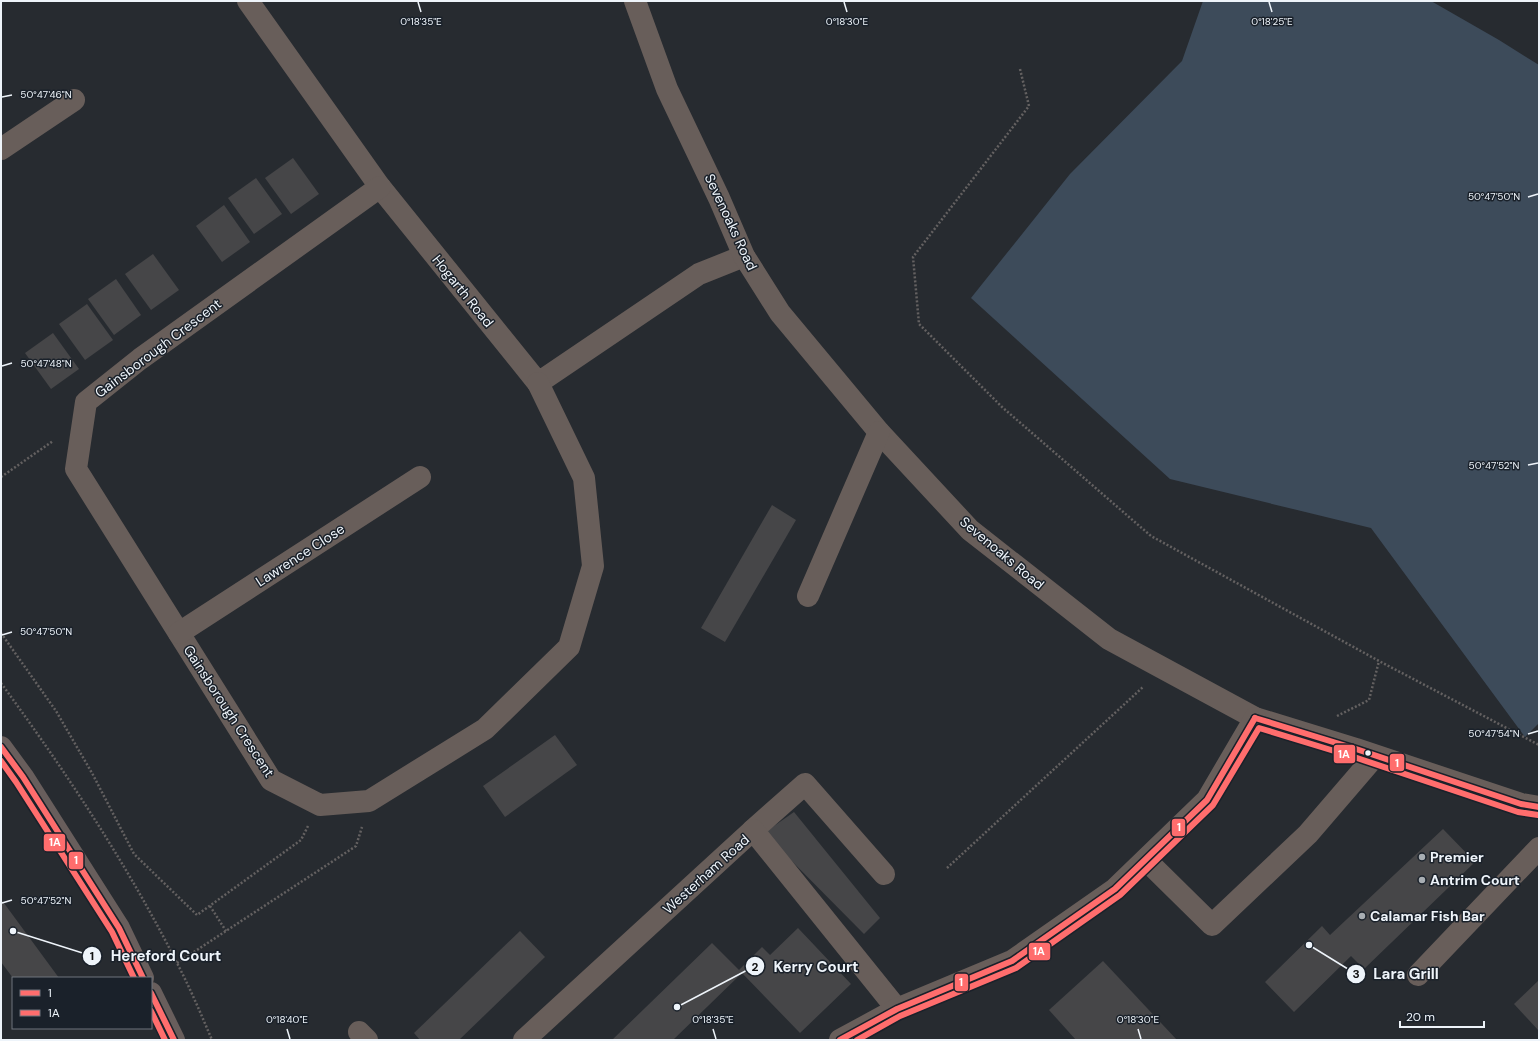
<svg xmlns="http://www.w3.org/2000/svg" width="1540" height="1041" font-family="'DM Sans',sans-serif">
<style>
.green{fill:#3d4b5a}
.building{fill:#464648}
.lines{fill:none;stroke-linecap:round;stroke-linejoin:round}
.path{stroke:#646161;stroke-width:2.5;stroke-dasharray:2 2;stroke-linecap:butt}
.minor{stroke:#685e5a;stroke-width:22}
.major{stroke:#685e5c;stroke-width:22}
.bus-1-casing{stroke:#1a212a;stroke-width:9}
.bus-2-casing{stroke:#1a212a;stroke-width:9}
.bus-1{stroke:#ff6d6d;stroke-width:6}
.bus-2{stroke:#ff6d6d;stroke-width:6}
.ticks{fill:none;stroke:#eef4fa;stroke-width:1.5}
.bus-dot{fill:#eef4fa;stroke:#1a212a;stroke-width:1.5}
.poi-dot{fill:#a8aeb3;stroke:#1a212a;stroke-width:1.5}
.labels{text-anchor:middle;stroke-width:3;stroke-linejoin:round;paint-order:stroke}
.street-label{font-size:14px;fill:#eef4fa;stroke:#1a212a}
.poi-label{font-size:14px;font-weight:bold;fill:#eef4fa;stroke:#1a212a;text-anchor:start}
.ticks-label{font-size:10px;text-anchor:middle;fill:#eef4fa;stroke:#1a212a;stroke-width:3;stroke-linejoin:round;paint-order:stroke}
.leader{fill:none;stroke:#eef4fa;stroke-width:1.5}
.callout-dot{fill:#eef4fa;stroke:#1a212a;stroke-width:1.5}
.mark-label{font-size:12px;text-anchor:middle;font-weight:bold;fill:#111}
.callout-label{font-size:15px;text-anchor:middle;font-weight:bold;fill:#eef4fa;stroke:#1a212a;stroke-width:3;stroke-linejoin:round;paint-order:stroke}
.line-badge{stroke:#1a212a;stroke-width:1.5}
.badge-label{font-size:11px;text-anchor:middle;font-weight:bold;fill:#fff}
</style>
<rect width="100%" height="100%" fill="#272b30"/>
<path class="green" d="M1203,1H1431L1499,40L1539,65V723L1525,737L1371,528L1170,479L971,298L1070,174L1182,61Z"/>
<g class="building">
<path d="M293,158L319,194L291,214L265,178Z"/>
<path d="M256,178L282,214L254,234L228,198Z"/>
<path d="M224,205L250,242L222,262L196,226Z"/>
<path d="M153,254L179,290L151,310L125,274Z"/>
<path d="M116,279L141,315L114,335L88,299Z"/>
<path d="M87,304L113,340L85,360L59,324Z"/>
<path d="M53,333L79,369L51,389L25,353Z"/>
<path d="M772,505L796,520L725,642L701,628Z"/>
<path d="M555,735L577,765L505,817L483,786Z"/>
<path d="M794,812L880,918L864,934L764,833Z"/>
<path d="M1443,829L1475,862L1364,969L1351,956L1294,1012L1265,982L1322,926L1330,935Z"/>
<path d="M1,899L59,978H13L1,962Z"/>
<path d="M798,928L851,984L800,1033L742,973L673,1040H612L712,943L739,970L762,947L770,955Z"/>
<path d="M520,931L545,957L459,1040H420L414,1033Z"/>
<path d="M1103,961L1177,1040H1076L1049,1010Z"/>
<path d="M1539,980V1031L1514,1004Z"/>
</g>
<g class="lines">
<g class="path">
<path d="M1020,69L1029,106L913,257L919,324L1002,407L1151,536L1379,661L1539,745"/>
<path d="M1,477L53,441"/>
<path d="M1,633L56,711L92,773L134,854L197,915L301,840L308,826"/>
<path d="M1,683C66,772 127,864 177,963C190,988 201,1014 212,1040"/>
<path d="M1337,716L1369,700L1379,661"/>
<path d="M947,868L1143,687"/>
<path d="M210,906L226,931"/>
<path d="M177,963L356,846L362,827"/>
</g>
<g class="minor">
<path d="M248,1L380,187L538,383L699,274L744,256"/>
<path d="M635,1L667,89L719,198L744,256L780,313L879,432L970,530L1109,639L1255,718L1356,749L1521,804L1539,807"/>
<path d="M1,149L74,100"/>
<path d="M380,187L140,359L86,402L76,469L271,780L320,805L369,801L485,729L569,647L593,566L584,478L538,383"/>
<path d="M808,596L879,432"/>
<path d="M179,633L420,477"/>
<path d="M753,830L805,784L884,874"/>
<path d="M1146,860L1212,925L1308,834L1375,756"/>
<path d="M1418,975L1539,848"/>
<path d="M359,1032L367,1040"/>
<path d="M524,1040L753,830L897,1009"/>
<path d="M840,1040L897,1009L1012,961L1115,889L1207,800L1255,718"/>
</g>
<g class="major">
<path d="M1,747L23,777L119,928L143,978"/>
<path d="M151,993L174,1040"/>
</g>
<g class="bus-1-casing">
<g id="bus-1">
<path d="M1255,718L1356,749L1521,804L1539,807"/>
<path d="M1,747L23,777L119,928L143,978"/>
<path d="M151,993L174,1040"/>
<path d="M840,1040L897,1009L1012,961L1115,889L1207,800L1255,718"/>
</g>
</g>
<g class="bus-2-casing">
<g id="bus-2">
<path d="M1,761L16,782L112,932L134,978"/>
<path d="M151,1011L165,1040"/>
<path d="M857,1040L900,1016L1016,968L1120,895L1213,805L1259,728L1354,757L1518,812L1538,815"/>
</g>
</g>
<use href="#bus-1" class="bus-1"/>
<use href="#bus-2" class="bus-2"/>
</g>
<path class="ticks" d="M418,2L421,12M844,2L847,12M1269,2L1272,12M2,97L12,95M1528,197L1538,194M2,366L12,363M1528,465L1538,463M2,635L12,632M1528,734L1538,731M2,903L12,900M287,1029L290,1039M713,1029L716,1039M1138,1029L1141,1039"/>
<circle class="bus-dot" cx="1368" cy="753" r="3.5"/>
<g class="poi-dot">
<circle cx="1422" cy="857" r="4"/>
<circle cx="1422" cy="880" r="4"/>
<circle cx="1362" cy="916" r="4"/>
</g>
<g class="labels">
<g class="street-label">
<text transform="translate(731 222) rotate(65)" y="5">Sevenoaks Road</text>
<text transform="translate(463 291) rotate(51)" y="5">Hogarth Road</text>
<text transform="translate(158 348) rotate(-37)" y="5">Gainsborough Crescent</text>
<text transform="translate(1002 553) rotate(40)" y="5">Sevenoaks Road</text>
<text transform="translate(300 555) rotate(-33)" y="5">Lawrence Close</text>
<text transform="translate(229 711) rotate(57)" y="5">Gainsborough Crescent</text>
<text transform="translate(706 874) rotate(-42)" y="5">Westerham Road</text>
</g>
<g class="poi-label">
<text x="1430" y="862">Premier</text>
<text x="1430" y="885">Antrim Court</text>
<text x="1370" y="921">Calamar Fish Bar</text>
</g>
</g>
<g class="ticks-label">
<text x="421" y="25">0°18'35"E</text>
<text x="847" y="25">0°18'30"E</text>
<text x="1272" y="25">0°18'25"E</text>
<text x="46" y="98">50°47'46"N</text>
<text x="1494" y="200">50°47'50"N</text>
<text x="46" y="367">50°47'48"N</text>
<text x="1494" y="469">50°47'52"N</text>
<text x="46" y="635">50°47'50"N</text>
<text x="1494" y="737">50°47'54"N</text>
<text x="46" y="904">50°47'52"N</text>
<text x="287" y="1023">0°18'40"E</text>
<text x="713" y="1023">0°18'35"E</text>
<text x="1138" y="1023">0°18'30"E</text>
</g>
<path class="leader" d="M13 931L92 956M677 1007L755 966M1309 945L1356 974"/>
<g class="callout-dot">
<circle cx="13" cy="931" r="4"/>
<circle cx="677" cy="1007" r="4"/>
<circle cx="1309" cy="945" r="4"/>
<circle cx="92" cy="956" r="10"/>
<circle cx="755" cy="966" r="10"/>
<circle cx="1356" cy="974" r="10"/>
</g>
<g class="mark-label">
<text x="92" y="960">1</text>
<text x="755" y="971">2</text>
<text x="1356" y="978">3</text>
</g>
<g class="callout-label">
<text x="166" y="961">Hereford Court</text>
<text x="816" y="972">Kerry Court</text>
<text x="1406" y="979">Lara Grill</text>
</g>
<g class="line-badge">
<rect x="1333" y="744" width="23" height="20" rx="4" fill="#ff6d6d"/>
<rect x="1389" y="753" width="16" height="19" rx="4" fill="#ff6d6d"/>
<rect x="1171" y="818" width="15" height="19" rx="4" fill="#ff6d6d"/>
<rect x="43" y="833" width="23" height="19" rx="4" fill="#ff6d6d"/>
<rect x="68" y="851" width="16" height="19" rx="4" fill="#ff6d6d"/>
<rect x="1028" y="942" width="23" height="19" rx="4" fill="#ff6d6d"/>
<rect x="954" y="973" width="15" height="19" rx="4" fill="#ff6d6d"/>
</g>
<g class="badge-label">
<text x="1344" y="758">1A</text>
<text x="1397" y="767">1</text>
<text x="1179" y="831">1</text>
<text x="55" y="846">1A</text>
<text x="76" y="864">1</text>
<text x="1039" y="955">1A</text>
<text x="961" y="986">1</text>
</g>
<rect width="1540" height="1041" fill="none" stroke="#eef4fa" stroke-width="4"/>
<rect x="12" y="977" width="140" height="52" fill="#1a212a" stroke="#6f757d"/>
<rect x="20" y="990" width="20" height="6" fill="#ff6d6d" stroke="#6f757d"/>
<text x="48" y="997" font-size="12" fill="#eef4fa">1</text>
<rect x="20" y="1010" width="20" height="6" fill="#ff6d6d" stroke="#6f757d"/>
<text x="48" y="1017" font-size="12" fill="#eef4fa">1A</text>
<path d="M1400 1021v6h84v-6" fill="none" stroke="#eef4fa" stroke-width="2"/>
<text x="1406" y="1021" font-size="12" fill="#eef4fa" stroke="#1a212a" stroke-width="3" paint-order="stroke">20 m</text>
</svg>
